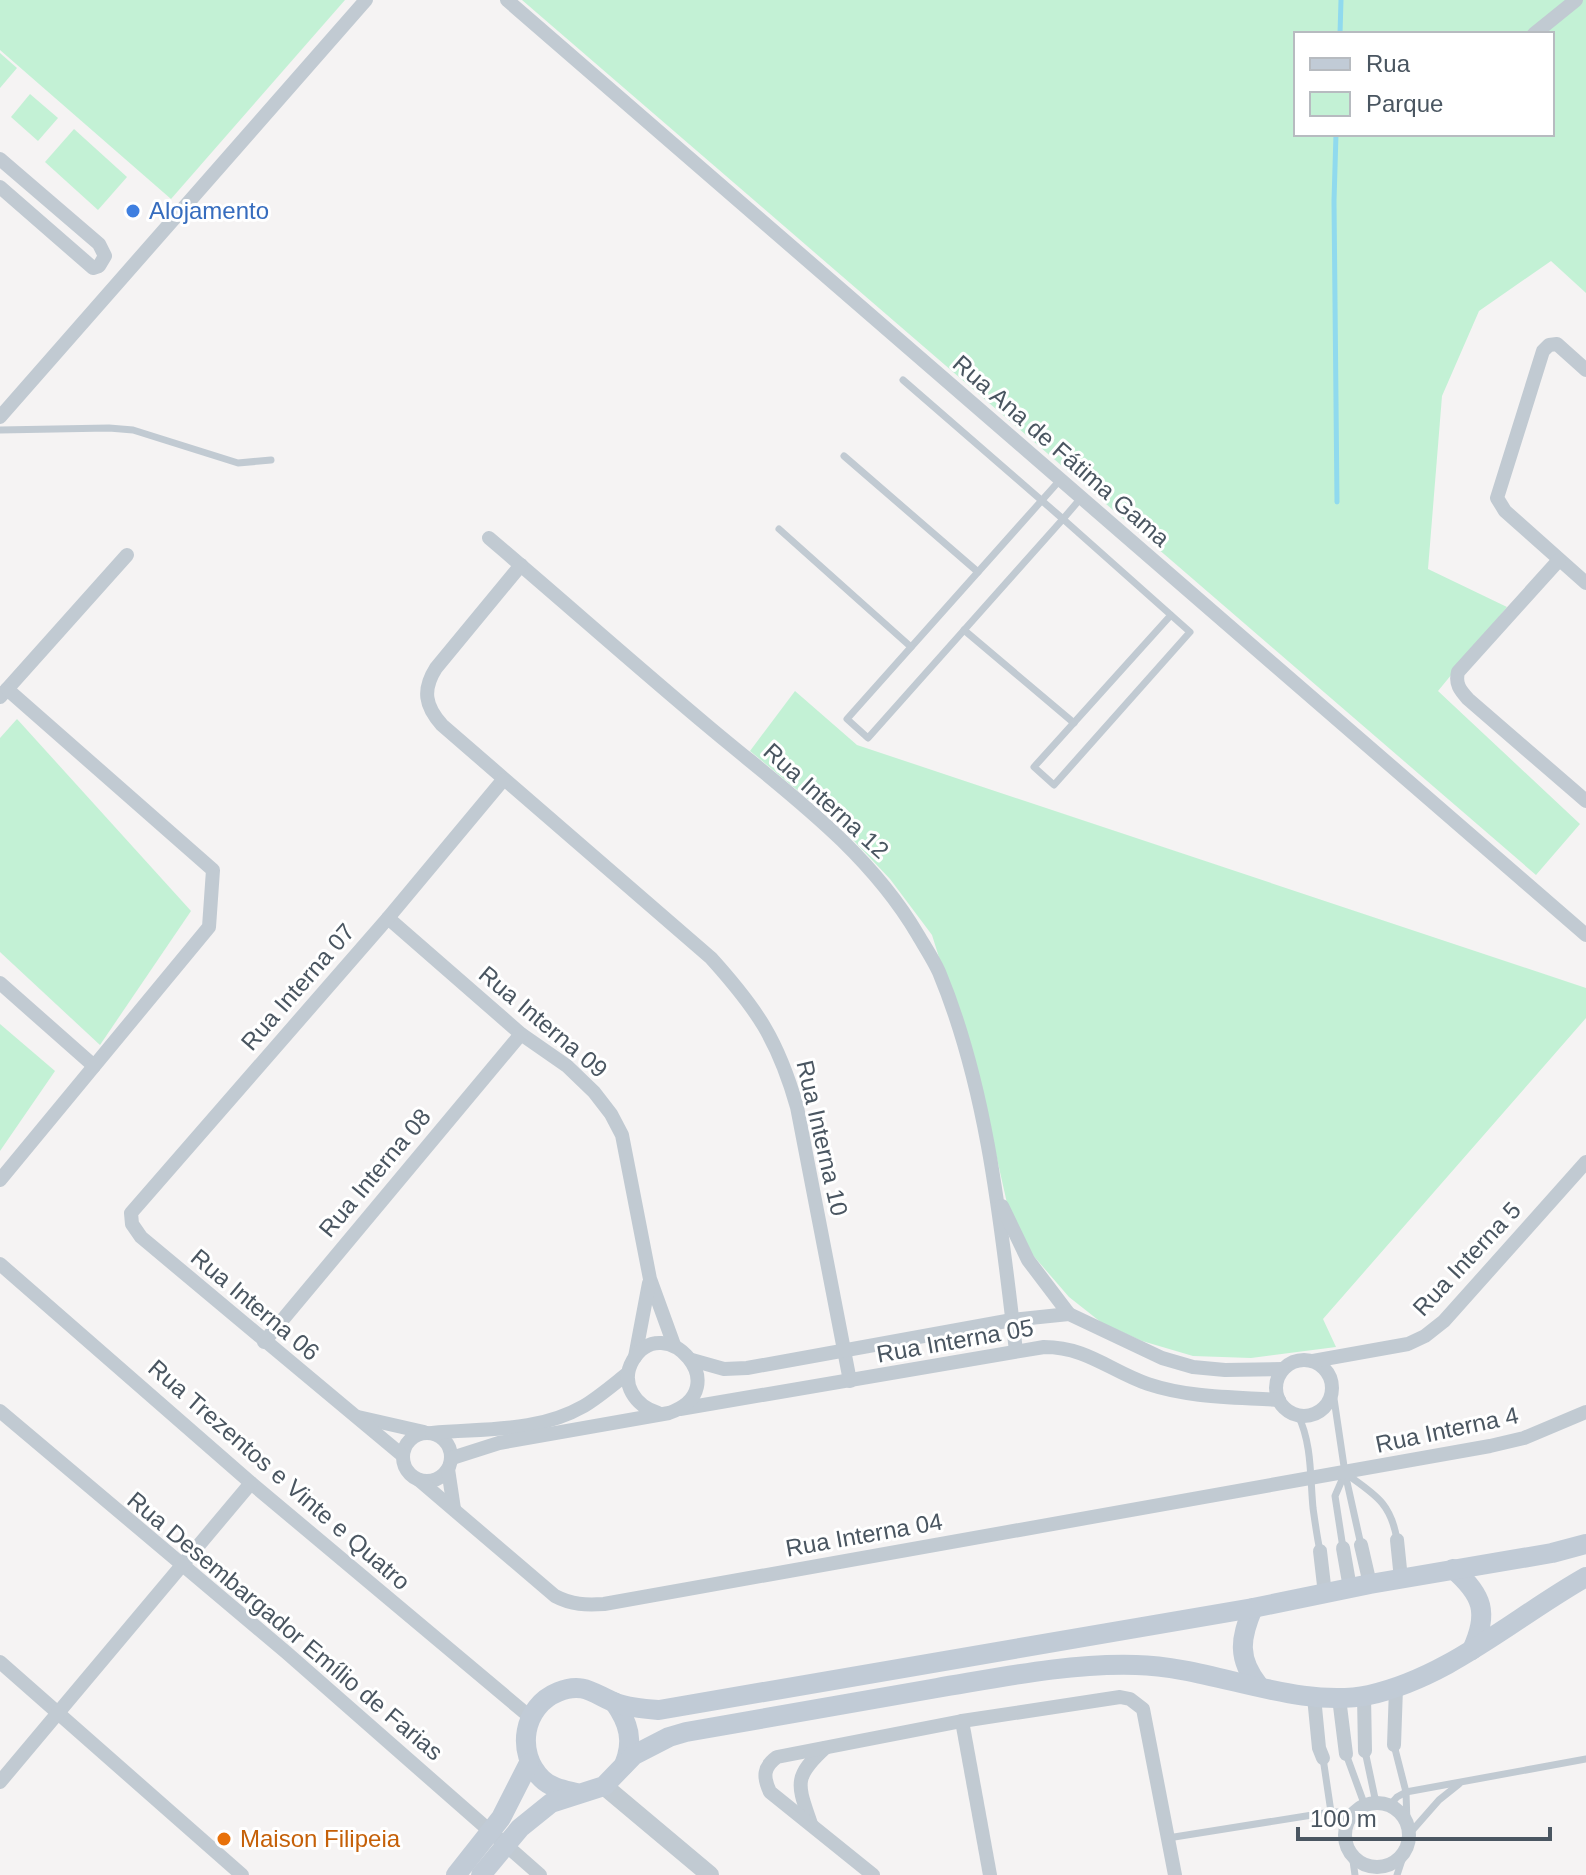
<svg xmlns="http://www.w3.org/2000/svg" width="1586" height="1875" font-family="Helvetica,sans-serif">
<style>
.green{fill:#c3f1d5;fill-rule:evenodd}
.lines{fill:none;stroke-linecap:round;stroke-linejoin:round}
.stream{stroke:#90daee;stroke-width:5}
.service{stroke:#c1cad2;stroke-width:7}
.minor{stroke:#c1cad2;stroke-width:14}
.tertiary{stroke:#c1cad2;stroke-width:18}
.secondary{stroke:#c1cbd6;stroke-width:20}
.shop-dot{fill:#3f7fe0;stroke:#fff;stroke-width:3}
.food-dot{fill:#e8710a;stroke:#fff;stroke-width:3}
.labels{text-anchor:middle;stroke-width:6;stroke-linejoin:round;paint-order:stroke}
.shop-label{font-size:24px;fill:#366cbe;stroke:#fff;text-anchor:start}
.street-label{font-size:24px;fill:#4a5661;stroke:#fff}
.food-label{font-size:24px;fill:#c56008;stroke:#fff;text-anchor:start}
</style>
<rect width="100%" height="100%" fill="#f5f3f3"/>
<g class="green">
<path d="M0,0H345L171,199L0,50Z"/>
<path d="M522,0H1586V293L1551,261L1479,311L1442,396L1428,569L1507,607L1438,691L1580,824L1536,875ZM1296,34H1552V134H1296Z"/>
<path d="M0,53L17,68L0,88Z"/>
<path d="M30,94L58,118L38,141L11,117Z"/>
<path d="M74,129L127,177L98,210L45,162Z"/>
<path d="M795,691L857,745L1586,988V1018L1323,1319L1336,1347L1251,1358L1193,1356L1142,1341L1102,1323L1069,1297L1031,1253L1009,1212L984,1101L932,935L890,879L838,824L750,751Z"/>
<path d="M17,719L191,911L100,1045L0,952V738Z"/>
<path d="M0,1024L55,1071L0,1151Z"/>
</g>
<g class="lines">
<g class="stream">
<path d="M1340,34L1341,0"/>
<path d="M1336,134L1334,201L1337,502"/>
</g>
<g class="service">
<path d="M903,380L1063,519L1081,498"/>
<path d="M0,430L109,428L133,430L238,463L271,460"/>
<path d="M844,456L978,572"/>
<path d="M1060,480L847,719L868,738L1063,519L1190,632L1054,785L1034,767L1171,615"/>
<path d="M779,529L911,647"/>
<path d="M964,630L1074,723"/>
<path d="M1333,1392L1345,1473L1361,1545"/>
<path d="M1298,1415C1312,1444 1310,1476 1313,1508C1315,1522 1317,1537 1320,1551"/>
<path d="M1345,1473C1374,1494 1391,1502 1397,1540"/>
<path d="M1343,1548L1335,1496L1345,1473"/>
<path d="M1394,1745L1406,1792L1407,1824"/>
<path d="M1365,1751L1376,1803"/>
<path d="M1346,1754L1365,1806"/>
<path d="M1323,1758L1331,1812L1346,1833"/>
<path d="M1389,1806L1397,1797L1406,1792L1586,1759"/>
<path d="M1410,1833L1439,1800L1459,1784"/>
<path d="M1168,1838L1331,1812H1355"/>
<path d="M1352,1854L1355,1875"/>
<path d="M1397,1875L1405,1851"/>
</g>
<g class="minor">
<path d="M507,0L1586,935"/>
<path d="M1534,34L1576,0"/>
<path d="M0,159L99,244L105,256L99,266L93,268L0,187"/>
<path d="M1586,370L1557,344L1549,345L1543,351L1497,498L1505,511L1586,583"/>
<path d="M0,417L366,0"/>
<path d="M489,538C562,600 635,665 709,727C785,791 867,848 918,935C925,947 933,959 939,972C988,1090 1001,1225 1016,1351"/>
<path d="M1559,560L1458,672C1455,684 1460,690 1468,699L1586,801"/>
<path d="M521,565L436,668C422,690 425,706 442,725L711,958C757,1009 778,1040 797,1107L850,1381"/>
<path d="M0,697L127,555"/>
<path d="M388,918L521,1034L567,1066L594,1092L611,1114L622,1135L650,1279L674,1345"/>
<path d="M0,983L94,1066"/>
<path d="M0,1180L209,927L213,870L7,689"/>
<path d="M1002,1206L1028,1260L1069,1314"/>
<path d="M0,1264L251,1483L530,1717"/>
<path d="M264,1342L521,1034"/>
<path d="M635,1357L649,1283"/>
<circle cx="1304" cy="1388" r="28"/>
<path d="M692,1360L724,1369L747,1368L1012,1320L1069,1314L1162,1358L1193,1367L1225,1370L1282,1369"/>
<path d="M1313,1361L1408,1344L1425,1336L1444,1321L1586,1162"/>
<path d="M680,1409L1044,1347C1087,1347 1110,1371 1148,1384C1190,1398 1235,1397 1279,1400"/>
<path d="M0,1411L287,1653L540,1875"/>
<path d="M358,1417L424,1432"/>
<circle cx="427" cy="1457" r="24"/>
<path d="M432,1433C483,1428 537,1433 584,1406C599,1397 614,1384 628,1373"/>
<path d="M402,1455L141,1237L132,1224L131,1213L388,918L503,780"/>
<path d="M452,1458L499,1443L669,1413C738,1389 664,1308 633,1360C619,1384 636,1406 658,1413"/>
<path d="M448,1469L454,1509"/>
<path d="M419,1480L555,1596C572,1605 586,1605 604,1604L1490,1446L1524,1438L1586,1412"/>
<path d="M1397,1540L1401,1579"/>
<path d="M1361,1545L1370,1584"/>
<path d="M1343,1548L1350,1588"/>
<path d="M1320,1551L1325,1594"/>
<path d="M0,1662L242,1875"/>
<path d="M1364,1696L1365,1751"/>
<path d="M1314,1697L1319,1748L1323,1758"/>
<path d="M1339,1698L1346,1754"/>
<path d="M962,1721L990,1875"/>
<path d="M1394,1745L1396,1688"/>
<path d="M0,1782L251,1483"/>
<circle cx="1377" cy="1835" r="32"/>
<path d="M811,1824C798,1785 792,1778 825,1748"/>
<path d="M873,1875L770,1792C763,1777 763,1767 777,1757L962,1721L1120,1697L1130,1699L1143,1709L1175,1875"/>
</g>
<path class="tertiary" d="M604,1786L710,1875"/>
<g class="secondary">
<path d="M1453,1569C1483,1595 1489,1613 1472,1650"/>
<path d="M1253,1608C1240,1638 1237,1659 1259,1686"/>
<path d="M614,1702C629,1723 634,1741 624,1765"/>
<path d="M576,1793C564,1790 551,1788 542,1779C515,1753 523,1706 558,1692C584,1681 595,1695 616,1703C630,1708 645,1709 659,1710L1253,1608L1370,1584L1552,1553L1586,1544"/>
<path d="M456,1875L501,1818L529,1763"/>
<path d="M481,1875L520,1828L551,1803L604,1786L634,1755L669,1737L686,1732C770,1717 854,1703 937,1688C1003,1677 1069,1663 1136,1665C1210,1666 1297,1710 1369,1695C1450,1677 1515,1617 1586,1577"/>
</g>
</g>
<circle class="shop-dot" cx="133" cy="211" r="8"/>
<circle class="food-dot" cx="224" cy="1839" r="8"/>
<g class="labels">
<g class="shop-label">
<text x="149" y="219">Alojamento</text>
</g>
<g class="street-label">
<text transform="translate(1061 451) rotate(41)" y="8">Rua Ana de Fátima Gama</text>
<text transform="translate(826 801) rotate(42)" y="8">Rua Interna 12</text>
<text transform="translate(298 987) rotate(-49)" y="8">Rua Interna 07</text>
<text transform="translate(543 1022) rotate(40)" y="8">Rua Interna 09</text>
<text transform="translate(822 1138) rotate(77)" y="8">Rua Interna 10</text>
<text transform="translate(375 1173) rotate(-50)" y="8">Rua Interna 08</text>
<text transform="translate(1467 1259) rotate(-47)" y="8">Rua Interna 5</text>
<text transform="translate(255 1305) rotate(40)" y="8">Rua Interna 06</text>
<text transform="translate(955 1341) rotate(-10)" y="8">Rua Interna 05</text>
<text transform="translate(1447 1430) rotate(-12)" y="8">Rua Interna 4</text>
<text transform="translate(279 1475) rotate(41)" y="8">Rua Trezentos e Vinte e Quatro</text>
<text transform="translate(864 1535) rotate(-10)" y="8">Rua Interna 04</text>
<text transform="translate(285 1626) rotate(40)" y="8">Rua Desembargador Emílio de Farias</text>
</g>
<g class="food-label">
<text x="240" y="1847">Maison Filipeia</text>
</g>
</g>
<rect x="1294" y="32" width="260" height="104" fill="#ffffff" stroke="#b7bbc0" stroke-width="2"/>
<rect x="1310" y="58" width="40" height="12" fill="#c1cbd6" stroke="#b7bbc0" stroke-width="2"/>
<text x="1366" y="72" font-size="24" fill="#4a5661">Rua</text>
<rect x="1310" y="92" width="40" height="24" fill="#c3f1d5" stroke="#b7bbc0" stroke-width="2"/>
<text x="1366" y="112" font-size="24" fill="#4a5661">Parque</text>
<path d="M1298 1827v12h252v-12" fill="none" stroke="#4a5661" stroke-width="4"/>
<text x="1310" y="1827" font-size="24" fill="#4a5661" stroke="#ffffff" stroke-width="6" paint-order="stroke">100 m</text>
</svg>
